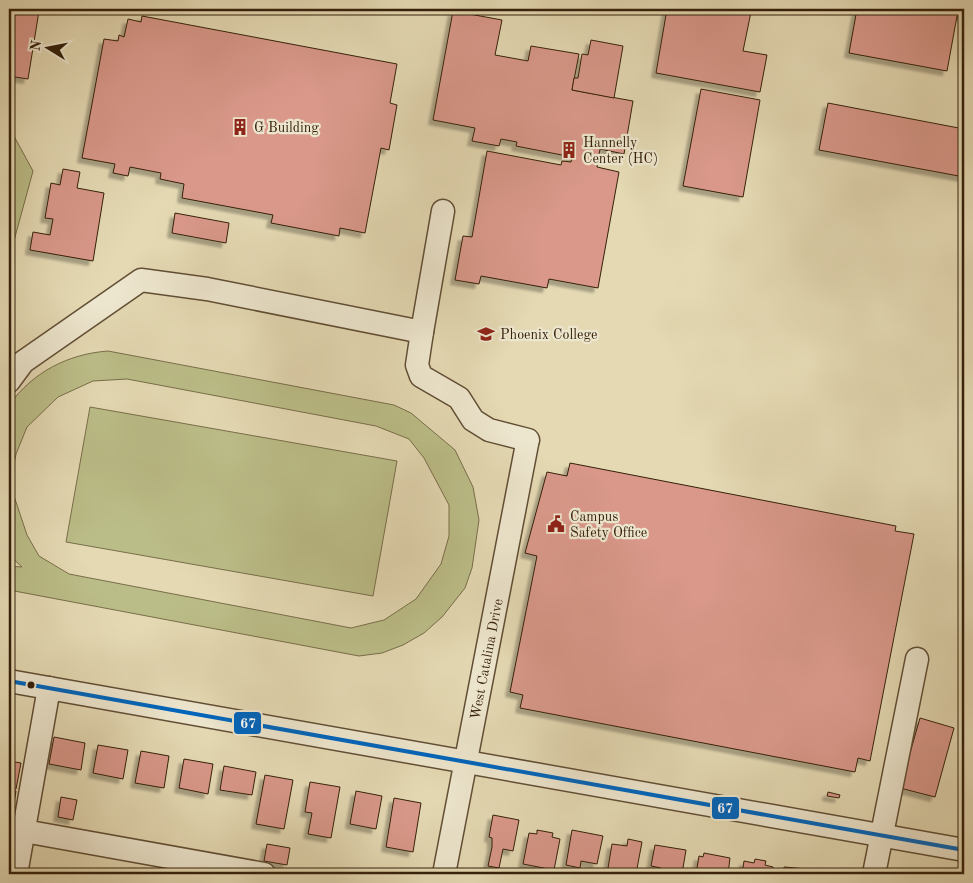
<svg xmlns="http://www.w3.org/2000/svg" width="973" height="883" font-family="'Old Standard TT',serif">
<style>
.green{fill:#bbbd88;stroke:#786e4a;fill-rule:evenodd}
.building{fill:#d9988a;stroke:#35200b;filter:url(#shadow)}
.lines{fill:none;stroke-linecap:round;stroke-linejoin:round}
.minor-casing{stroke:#614e35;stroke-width:25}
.minor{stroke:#ede6ce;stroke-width:22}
.bus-1-casing{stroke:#ede6ce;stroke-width:8}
.bus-1{stroke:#0065bd;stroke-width:4}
.bus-dot{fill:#35200b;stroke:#ede6ce;stroke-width:2}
.labels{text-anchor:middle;stroke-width:4.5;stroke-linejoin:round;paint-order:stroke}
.poi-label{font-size:14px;fill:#35200b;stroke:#ede6ce;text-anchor:start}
.street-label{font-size:14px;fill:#35200b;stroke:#ede6ce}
.line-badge{stroke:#ede6ce;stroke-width:2}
.badge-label{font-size:14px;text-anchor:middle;font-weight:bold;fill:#fff}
</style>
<defs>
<filter id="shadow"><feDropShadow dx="-4.5" dy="4.5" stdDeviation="1" flood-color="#0004"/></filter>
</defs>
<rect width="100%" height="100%" fill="#e4d9b3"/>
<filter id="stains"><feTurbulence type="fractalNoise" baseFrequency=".004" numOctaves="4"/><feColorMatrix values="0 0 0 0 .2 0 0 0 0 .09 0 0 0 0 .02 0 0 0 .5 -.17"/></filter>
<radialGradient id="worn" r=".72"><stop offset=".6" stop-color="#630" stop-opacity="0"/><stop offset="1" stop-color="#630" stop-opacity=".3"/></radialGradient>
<g class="green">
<path d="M9,127L33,171L9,259Z"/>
<path d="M108,351L394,405L411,413L455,450L473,487L479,520L472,568L465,588L442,617L424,633L403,645L382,653L359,656L9,590V566L22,567L9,555V405C33,372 68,354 108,351ZM127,379L376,426L409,439L424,458L449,505V536L441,564L416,599L384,620L351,628L69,574L39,556L27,535L10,484L16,454L27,427L58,397L93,381Z"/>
<path d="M90,407L397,461L373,596L66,542Z"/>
</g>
<g class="building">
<path d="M9,9L39,11L28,79L9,76Z"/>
<path d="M667,9H731L751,12L743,51L767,55L760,92L656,73Z"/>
<path d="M857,9H964V17L957,16L947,71L849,53Z"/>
<path d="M453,11L502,20L495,55L528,61L531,46L579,54L572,90L633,101L624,154L600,149L597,167L619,172L598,288L549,279L547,288L481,276L479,284L455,280L463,236L472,237L487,151L561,165L562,161L571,162L572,157L516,146L517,142L501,139L499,146L472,141L475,128L433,120Z"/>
<path d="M142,16L397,64L390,103L397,105L389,150L381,148L365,233L340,228L339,236L271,223L273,215L182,198L184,184L160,179L161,173L130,167L128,176L113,173L115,164L82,158L104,39L118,41L119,35L124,37L128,19L141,22Z"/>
<path d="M591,40L623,46L614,98L572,90L574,78H578L582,54L588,55Z"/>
<path d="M701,89L760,100L743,197L683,186Z"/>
<path d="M828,103L964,129V177L819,150Z"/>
<path d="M63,169L80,172L77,188L104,193L93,261L30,250L33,232L50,235L53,219L45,218L51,183L60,185Z"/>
<path d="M175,213L229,223L226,243L172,233Z"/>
<path d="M570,463L896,526L895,531L914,534L870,761L858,758L855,772L520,708L523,695L510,692L537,556L525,553L547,472L567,476Z"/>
<path d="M920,718L954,728L935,797L900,788Z"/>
<path d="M54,737L85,743L81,770L49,764Z"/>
<path d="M98,745L128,750L123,779L93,773Z"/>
<path d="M141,751L169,756L164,788L135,783Z"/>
<path d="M184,759L213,764L208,794L179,788Z"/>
<path d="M9,761L21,763L16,789L9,788Z"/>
<path d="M224,766L256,772L252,795L220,790Z"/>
<path d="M265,775L293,780L284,829L256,824Z"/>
<path d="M310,782L340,787L331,838L308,834L312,813L305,812Z"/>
<path d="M9,790L16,791L12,815L9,814Z"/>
<path d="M356,791L382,796L376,829L350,824Z"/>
<path d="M828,792L840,795L839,798L827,796Z"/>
<path d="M61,797L77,800L73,820L58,817Z"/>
<path d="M394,798L421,803L413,852L386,847Z"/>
<path d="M493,815L519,820L513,851L503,849L499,868L488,866L492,847V838L489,837Z"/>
<path d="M537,830L553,833L552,837L560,839L554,870L523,864L529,833L537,834Z"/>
<path d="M572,830L603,836L597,864L581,861L580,868L566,865Z"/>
<path d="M628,839L642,842L636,874H607L612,844L627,846Z"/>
<path d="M267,844L290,848L287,865L264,861Z"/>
<path d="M655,845L686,850L682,874H659L661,868L651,866Z"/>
<path d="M704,853L730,858L728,874H696L699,856L703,857Z"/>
<path d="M755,859L766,861L765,865L773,867L772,874H742L744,861L754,863Z"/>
<path d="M174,865L175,874H161L159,868Z"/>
<path d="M784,867L807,869L809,874H783Z"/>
<path d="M547,868L558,871L557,874H545Z"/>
<path d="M27,870L51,874H26Z"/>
</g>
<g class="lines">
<g class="minor-casing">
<g id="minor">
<path d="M422,332L443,211"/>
<path d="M9,381L23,362L141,280L207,289L422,332L417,365L421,376L459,398L473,420L489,430L528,440"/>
<path d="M9,681L964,850"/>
<path d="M24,831L264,874"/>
<path d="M16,874L49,688"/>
<path d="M444,874L527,444"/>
<path d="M874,874L917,659"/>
</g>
</g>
<use href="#minor" class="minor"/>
<g class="bus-1-casing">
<path id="bus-1" d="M9,681L964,850"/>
</g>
<use href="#bus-1" class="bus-1"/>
</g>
<defs>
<g id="building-bare" transform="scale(1.35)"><path d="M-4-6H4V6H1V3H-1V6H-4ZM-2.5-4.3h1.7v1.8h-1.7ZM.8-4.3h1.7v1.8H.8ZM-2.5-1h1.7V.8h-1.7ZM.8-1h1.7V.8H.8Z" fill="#8f2418" stroke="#ede6ce" stroke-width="2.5" paint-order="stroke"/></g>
<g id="university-bare" transform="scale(1.35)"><path d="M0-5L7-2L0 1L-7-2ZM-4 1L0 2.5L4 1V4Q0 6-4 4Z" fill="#8f2418" stroke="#ede6ce" stroke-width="2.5" paint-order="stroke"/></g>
<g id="civic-bare" transform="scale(1.35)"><path d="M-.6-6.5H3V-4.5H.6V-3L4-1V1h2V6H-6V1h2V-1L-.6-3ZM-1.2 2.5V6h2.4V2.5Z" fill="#8f2418" stroke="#ede6ce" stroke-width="2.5" paint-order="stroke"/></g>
</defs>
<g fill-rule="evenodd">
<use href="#building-bare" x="240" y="127"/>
<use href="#building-bare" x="569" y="150"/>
<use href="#university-bare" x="486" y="334"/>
<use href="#civic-bare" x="556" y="524"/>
</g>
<circle class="bus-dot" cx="31" cy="685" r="4.5"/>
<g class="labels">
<g class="poi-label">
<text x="254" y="132">G Building</text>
<text x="583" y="147">Hannelly<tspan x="583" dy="16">Center (HC)</tspan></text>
<text x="500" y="339">Phoenix College</text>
<text x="570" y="521">Campus<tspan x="570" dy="16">Safety Office</tspan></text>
</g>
<g class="street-label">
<text transform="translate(486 659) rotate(-79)" y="5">West Catalina Drive</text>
</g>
</g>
<g class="line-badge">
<rect x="233" y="711" width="29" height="24" rx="5" fill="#0065bd"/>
<rect x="711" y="796" width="29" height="24" rx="5" fill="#0065bd"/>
</g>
<g class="badge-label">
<text x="248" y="728">67</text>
<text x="725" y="813">67</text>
</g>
<rect width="973" height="883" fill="none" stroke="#e4d9b3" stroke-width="30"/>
<rect x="10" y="10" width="953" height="863" fill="none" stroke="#35200b" stroke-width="2.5"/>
<rect x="15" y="15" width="943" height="853" fill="none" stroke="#35200b"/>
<g transform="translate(48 48) rotate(280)" stroke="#ede6ce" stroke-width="4" paint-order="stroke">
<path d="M0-4L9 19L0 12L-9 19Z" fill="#35200b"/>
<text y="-8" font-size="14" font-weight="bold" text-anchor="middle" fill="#35200b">N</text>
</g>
<rect width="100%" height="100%" filter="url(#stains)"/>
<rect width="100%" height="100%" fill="url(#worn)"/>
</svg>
